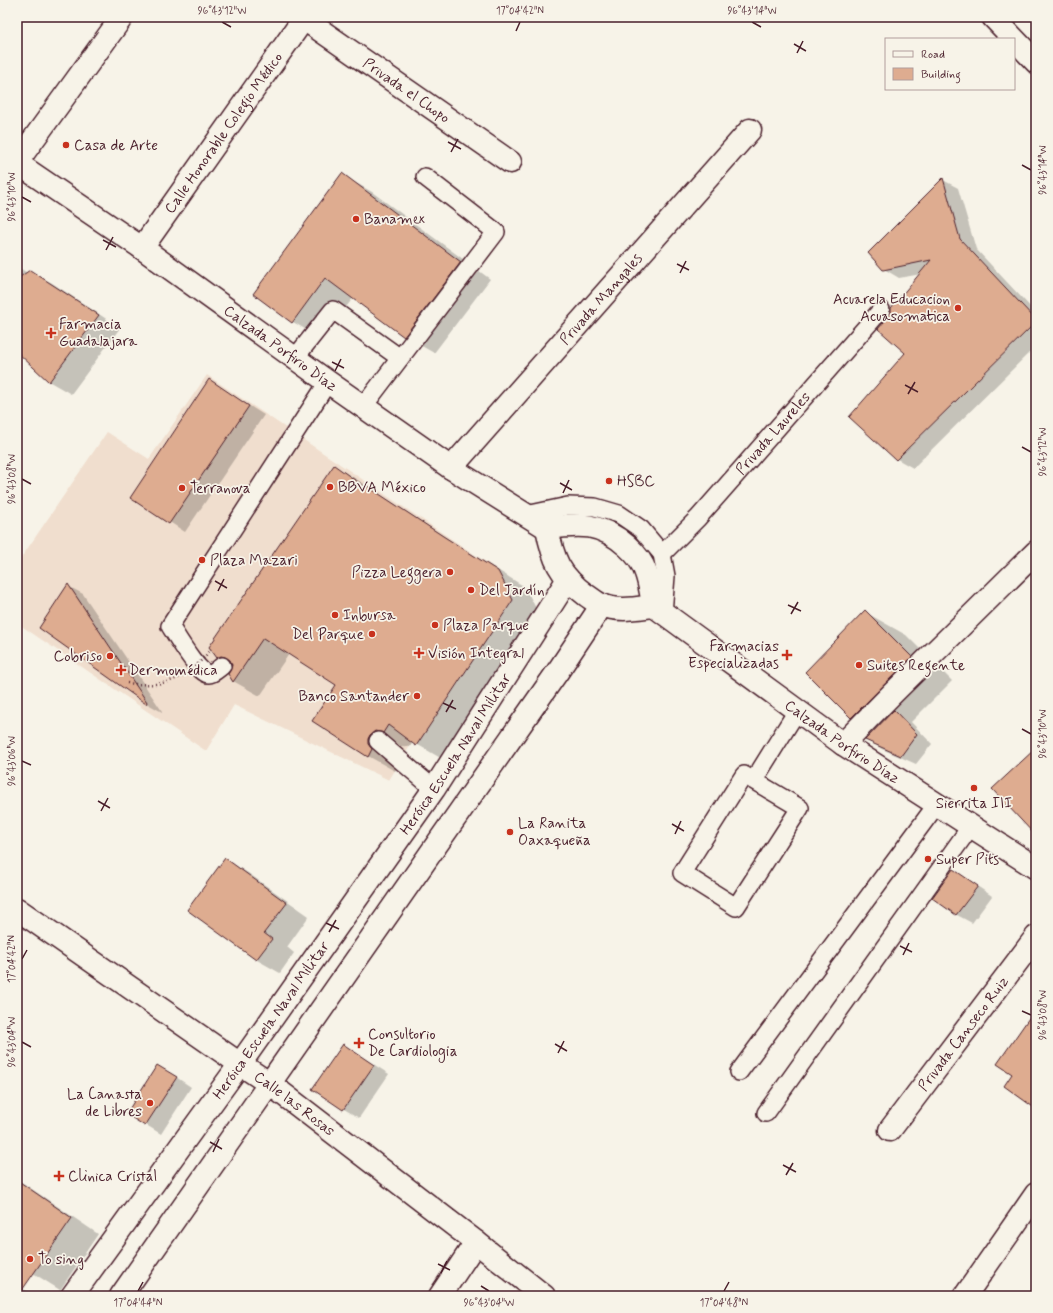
<svg xmlns="http://www.w3.org/2000/svg" width="1053" height="1313" font-family="Mynerve,sans-serif">
<style>
.built{fill:#f0dece}
.shadow{fill:#0003}
.building{fill:#deac90;stroke:#4a1f2b}
.lines{fill:none;stroke-linecap:round;stroke-linejoin:round}
.lane-casing{stroke:#4a1f2b;stroke-width:20}
.street-casing{stroke:#4a1f2b;stroke-width:25}
.secondary-casing{stroke:#4a1f2b;stroke-width:25}
.primary-casing{stroke:#4a1f2b;stroke-width:25}
.lane{stroke:#f7f3e8;stroke-width:17}
.street{stroke:#f7f3e8;stroke-width:22}
.secondary{stroke:#f7f3e8;stroke-width:22}
.primary{stroke:#f7f3e8;stroke-width:22}
.path-bridge{stroke:#4a1f2b;stroke-width:2.5;stroke-dasharray:1 3;stroke-linecap:butt}
.ticks{fill:none;stroke:#4a1f2b;stroke-width:1.5}
.poi-dot{fill:#c8321e;stroke:#f7f3e8;stroke-width:1.5}
.labels{text-anchor:middle;stroke-width:3.5;stroke-linejoin:round;paint-order:stroke}
.street-label{font-size:15px;fill:#4a1f2b;stroke:#f7f3e8}
.poi-label{font-size:15px;fill:#4a1f2b;stroke:#f7f3e8;text-anchor:start}
.neatline{fill:none;stroke:#4a1f2b;stroke-width:1.5}
.ticks-label{font-size:10px;text-anchor:middle;fill:#4a1f2b}
</style>
<rect width="100%" height="100%" fill="#f7f3e8"/>
<filter id="ink" filterUnits="userSpaceOnUse"><feTurbulence type="fractalNoise" baseFrequency=".025" numOctaves="2"/><feDisplacementMap in="SourceGraphic" scale="8" xChannelSelector="R" yChannelSelector="G"/><feConvolveMatrix kernelMatrix="1 2 1 2 8 2 1 2 1" color-interpolation-filters="sRGB"/></filter>
<g filter="url(#ink)">
<path class="built" d="M207,375L499,571L433,680L446,688L389,780L234,705L206,751L17,623V564L107,432L149,459Z"/>
<g class="shadow">
<path d="M342,175L372,192L490,279L434,353L404,336L353,298L322,339L293,322Z"/>
<path d="M943,180L958,188L976,249L1036,313V346L913,468L897,459L907,353L890,317L921,274L899,278L884,269Z"/>
<path d="M17,266L27,273L30,271L52,283L120,328L71,394L50,382L17,350Z"/>
<path d="M210,381L264,415L185,532L131,497Z"/>
<path d="M334,466L361,482L470,553L525,587L540,616L444,760L413,742L410,747L402,746L397,750L399,765L395,771L368,756L337,685L289,654L260,696L233,681V666L217,657Z"/>
<path d="M68,586L83,594L162,711V712L146,703Z"/>
<path d="M865,612L906,635L952,681L911,722L932,744L916,764L882,749L867,740L875,731L852,717Z"/>
<path d="M225,859L248,873L309,916L287,947L294,953L280,973L257,960L188,910Z"/>
<path d="M953,870L992,896L972,923L957,915L933,897Z"/>
<path d="M343,1045L389,1074L359,1118L344,1109Z"/>
<path d="M173,1075L191,1087L161,1134L128,1114Z"/>
<path d="M17,1179L98,1234L60,1290L17,1263Z"/>
<path d="M17,1285L22,1288L35,1296H17Z"/>
</g>
<g class="building">
<path d="M342,173L461,262L404,337L325,278L292,323L253,294Z"/>
<path d="M943,178L960,239L1036,320V322L896,460L849,417L905,353L878,329L889,316L891,312V308L931,260L883,270L868,253Z"/>
<path d="M30,270L99,315L49,382L17,352V279Z"/>
<path d="M209,379L249,406L169,524L130,498Z"/>
<path d="M334,465L366,488L367,486L443,536L498,571L513,600L416,746L388,725L383,733L375,731L370,735L368,739V744L372,749L368,757L312,721L336,685L263,638L233,682L228,674L231,669L232,665L230,660L225,657L221,656L217,658L209,647Z"/>
<path d="M68,584L147,702L146,704L39,628Z"/>
<path d="M865,610L912,657L851,718L805,672Z"/>
<path d="M894,710L917,734L901,756L865,740Z"/>
<path d="M1036,748V836L992,789Z"/>
<path d="M225,858L287,903L264,933L272,939L256,960L187,910Z"/>
<path d="M953,869L978,886L956,915L932,898Z"/>
<path d="M1036,1008V1109L1004,1086L1012,1074L997,1064Z"/>
<path d="M343,1044L374,1065L343,1110L312,1089Z"/>
<path d="M157,1065L177,1077L145,1126L126,1114Z"/>
<path d="M17,1180L72,1218L18,1296H17Z"/>
</g>
<g class="lines">
<g class="lane-casing">
<g id="lane">
<path d="M295,358L333,310L400,358"/>
<path d="M363,407L496,232L425,177"/>
<path d="M526,515L568,506L595,507L619,514L641,529L662,554L666,576L663,613"/>
<path id="s1" d="M662,554L698,518L881,310"/>
<path d="M222,666C218,669 213,674 209,674C199,675 176,635 170,626L328,382"/>
<path d="M378,741L434,789"/>
<path d="M744,775L800,808L736,907L682,873Z"/>
<path d="M754,780L797,711"/>
<path d="M739,1072L937,804"/>
<path d="M766,1113L971,826"/>
</g>
</g>
<g class="street-casing">
<g id="street">
<path d="M993,17L1036,62"/>
<path id="s2" d="M304,19L510,162"/>
<path d="M17,162L122,17"/>
<path id="s3" d="M142,248L305,17"/>
<path id="s4" d="M451,468L750,130"/>
<path d="M843,744L892,694L1036,552"/>
<path id="s5" d="M17,909L240,1064L270,1084L476,1242L544,1296"/>
<path id="s6" d="M890,1130L1036,937"/>
<path d="M440,1296L476,1242"/>
<path d="M965,1296L1036,1194"/>
</g>
</g>
<g class="secondary-casing">
<g id="secondary">
<path id="s7" d="M72,1296L240,1064L434,789L568,579"/>
<path d="M121,1296L558,671L602,605"/>
</g>
</g>
<g class="primary-casing">
<g id="primary">
<path id="s8" d="M17,163L142,248L328,382L451,468L547,528"/>
<path d="M547,528C581,524 600,522 627,546C635,553 643,563 646,573C650,584 651,596 654,606"/>
<path d="M547,528C553,559 559,575 586,595C591,598 596,603 602,605C618,612 637,608 654,606"/>
<path id="s9" d="M654,606L843,744L1036,868"/>
</g>
</g>
<use href="#lane" class="lane"/>
<use href="#street" class="street"/>
<use href="#secondary" class="secondary"/>
<use href="#primary" class="primary"/>
<path class="path-bridge" d="M127,683C165,688 187,680 211,649"/>
</g>
</g>
<path class="ticks" d="M222,22L231,27M752,22L761,27M516,31L520,22M794,44L806,51M797,53L803,41M448,142L461,149M451,152L458,139M1022,165L1031,170M22,197L31,202M103,240L116,247M106,250L113,237M677,264L689,270M680,273L686,261M332,362L344,368M335,371L341,359M905,385L918,392M908,394L915,382M1022,447L1031,452M22,479L31,484M560,483L572,490M563,493L569,480M215,581L227,588M218,591L224,579M788,605L801,611M791,614L798,602M443,703L456,709M446,712L453,700M1022,729L1031,734M22,761L31,765M98,801L110,808M101,811L108,798M672,824L684,831M675,834L681,821M326,923L339,929M329,932L336,920M900,946L912,952M903,955L909,943M22,959L27,950M1022,1011L1031,1015M22,1042L31,1047M555,1044L567,1051M558,1053L564,1041M210,1142L222,1149M213,1152L219,1139M783,1165L796,1172M786,1175L793,1163M438,1264L450,1270M441,1273L447,1261M481,1286L489,1291M138,1291L143,1282M724,1291L729,1282"/>
<g class="poi-dot">
<circle cx="66" cy="145" r="4"/>
<circle cx="356" cy="219" r="4"/>
<circle cx="958" cy="308" r="4"/>
<path d="M49 327h4v4h4v4h-4v4h-4v-4h-4v-4h4z"/>
<circle cx="609" cy="481" r="4"/>
<circle cx="330" cy="487" r="4"/>
<circle cx="182" cy="488" r="4"/>
<circle cx="202" cy="560" r="4"/>
<circle cx="450" cy="572" r="4"/>
<circle cx="471" cy="590" r="4"/>
<circle cx="335" cy="615" r="4"/>
<circle cx="435" cy="625" r="4"/>
<circle cx="372" cy="634" r="4"/>
<path d="M417 647h4v4h4v4h-4v4h-4v-4h-4v-4h4z"/>
<path d="M785 649h4v4h4v4h-4v4h-4v-4h-4v-4h4z"/>
<circle cx="110" cy="656" r="4"/>
<circle cx="859" cy="665" r="4"/>
<path d="M119 664h4v4h4v4h-4v4h-4v-4h-4v-4h4z"/>
<circle cx="417" cy="696" r="4"/>
<circle cx="974" cy="788" r="4"/>
<circle cx="510" cy="832" r="4"/>
<circle cx="928" cy="859" r="4"/>
<path d="M357 1037h4v4h4v4h-4v4h-4v-4h-4v-4h4z"/>
<circle cx="150" cy="1103" r="4"/>
<path d="M57 1170h4v4h4v4h-4v4h-4v-4h-4v-4h4z"/>
<circle cx="30" cy="1259" r="4"/>
</g>
<g class="labels">
<g class="street-label">
<text dy="5" stroke="none"><textPath href="#s2" startOffset="125">Privada el Chopo</textPath></text>
<text dy="5" stroke="none"><textPath href="#s3" startOffset="141">Calle Honorable Colegio Médico</textPath></text>
<text dy="5" stroke="none"><textPath href="#s4" startOffset="226">Privada Mangales</textPath></text>
<text dy="5" stroke="none"><textPath href="#s8" startOffset="322">Calzada Porfirio Díaz</textPath></text>
<text dy="5" stroke="none"><textPath href="#s1" startOffset="164">Privada Laureles</textPath></text>
<text dy="5" stroke="none"><textPath href="#s9" startOffset="232">Calzada Porfirio Díaz</textPath></text>
<text dy="5" stroke="none"><textPath href="#s7" startOffset="664">Heróica Escuela Naval Militar</textPath></text>
<text dy="5" stroke="none"><textPath href="#s7" startOffset="340">Heróica Escuela Naval Militar</textPath></text>
<text dy="5" stroke="none"><textPath href="#s6" startOffset="121">Privada Canseco Ruiz</textPath></text>
<text dy="5" stroke="none"><textPath href="#s5" startOffset="339">Calle las Rosas</textPath></text>
</g>
<g class="poi-label">
<text x="74" y="150">Casa de Arte</text>
<text x="364" y="224">Banamex</text>
<text x="950" y="304" text-anchor="end">Acuarela Educacion<tspan x="950" dy="17">Acuasomatica</tspan></text>
<text x="59" y="329">Farmacia<tspan x="59" dy="17">Guadalajara</tspan></text>
<text x="617" y="486">HSBC</text>
<text x="338" y="492">BBVA México</text>
<text x="190" y="493">Terranova</text>
<text x="210" y="565">Plaza Mazari</text>
<text x="442" y="577" text-anchor="end">Pizza Leggera</text>
<text x="479" y="595">Del Jardín</text>
<text x="343" y="620">Inbursa</text>
<text x="443" y="630">Plaza Parque</text>
<text x="364" y="639" text-anchor="end">Del Parque</text>
<text x="779" y="651" text-anchor="end">Farmacias<tspan x="779" dy="17">Especializadas</tspan></text>
<text x="428" y="658">Visión Integral</text>
<text x="102" y="661" text-anchor="end">Cobriso</text>
<text x="867" y="670">Suites Regente</text>
<text x="129" y="675">Dermomédica</text>
<text x="409" y="701" text-anchor="end">Banco Santander</text>
<text x="974" y="808" text-anchor="middle">Sierrita III</text>
<text x="518" y="828">La Ranita<tspan x="518" dy="17">Oaxaqueña</tspan></text>
<text x="936" y="864">Super Pits</text>
<text x="368" y="1039">Consultorio<tspan x="368" dy="17">De Cardiologia</tspan></text>
<text x="142" y="1099" text-anchor="end">La Canasta<tspan x="142" dy="17">de Libres</tspan></text>
<text x="68" y="1181">Clinica Cristal</text>
<text x="38" y="1264">To sing</text>
</g>
</g>
<rect width="1053" height="1313" fill="none" stroke="#f7f3e8" stroke-width="44"/>
<rect x="885" y="38" width="130" height="52" fill="#f7f3e8" stroke="#b29e9c"/>
<rect x="893" y="51" width="20" height="6" fill="#f7f3e8" stroke="#b29e9c"/>
<text x="921" y="58" font-size="12" fill="#4a1f2b">Road</text>
<rect x="893" y="68" width="20" height="12" fill="#deac90" stroke="#b29e9c"/>
<text x="921" y="78" font-size="12" fill="#4a1f2b">Building</text>
<rect x="22" y="22" width="1009" height="1269" class="neatline"/>
<g class="ticks-label">
<text x="222" y="14">96°43'12"W</text>
<text x="520" y="14">17°04'42"N</text>
<text x="752" y="14">96°43'14"W</text>
<text transform="translate(1042 170) rotate(-90)" y="4">96°43'14"W</text>
<text transform="translate(11 197) rotate(-90)" y="4">96°43'10"W</text>
<text transform="translate(1042 452) rotate(-90)" y="4">96°43'12"W</text>
<text transform="translate(11 479) rotate(-90)" y="4">96°43'08"W</text>
<text transform="translate(1042 734) rotate(-90)" y="4">96°43'10"W</text>
<text transform="translate(11 761) rotate(-90)" y="4">96°43'06"W</text>
<text transform="translate(11 959) rotate(-90)" y="4">17°04'42"N</text>
<text transform="translate(1042 1015) rotate(-90)" y="4">96°43'08"W</text>
<text transform="translate(11 1042) rotate(-90)" y="4">96°43'04"W</text>
<text x="138" y="1306">17°04'44"N</text>
<text x="489" y="1306">96°43'04"W</text>
<text x="724" y="1306">17°04'48"N</text>
</g>
</svg>
